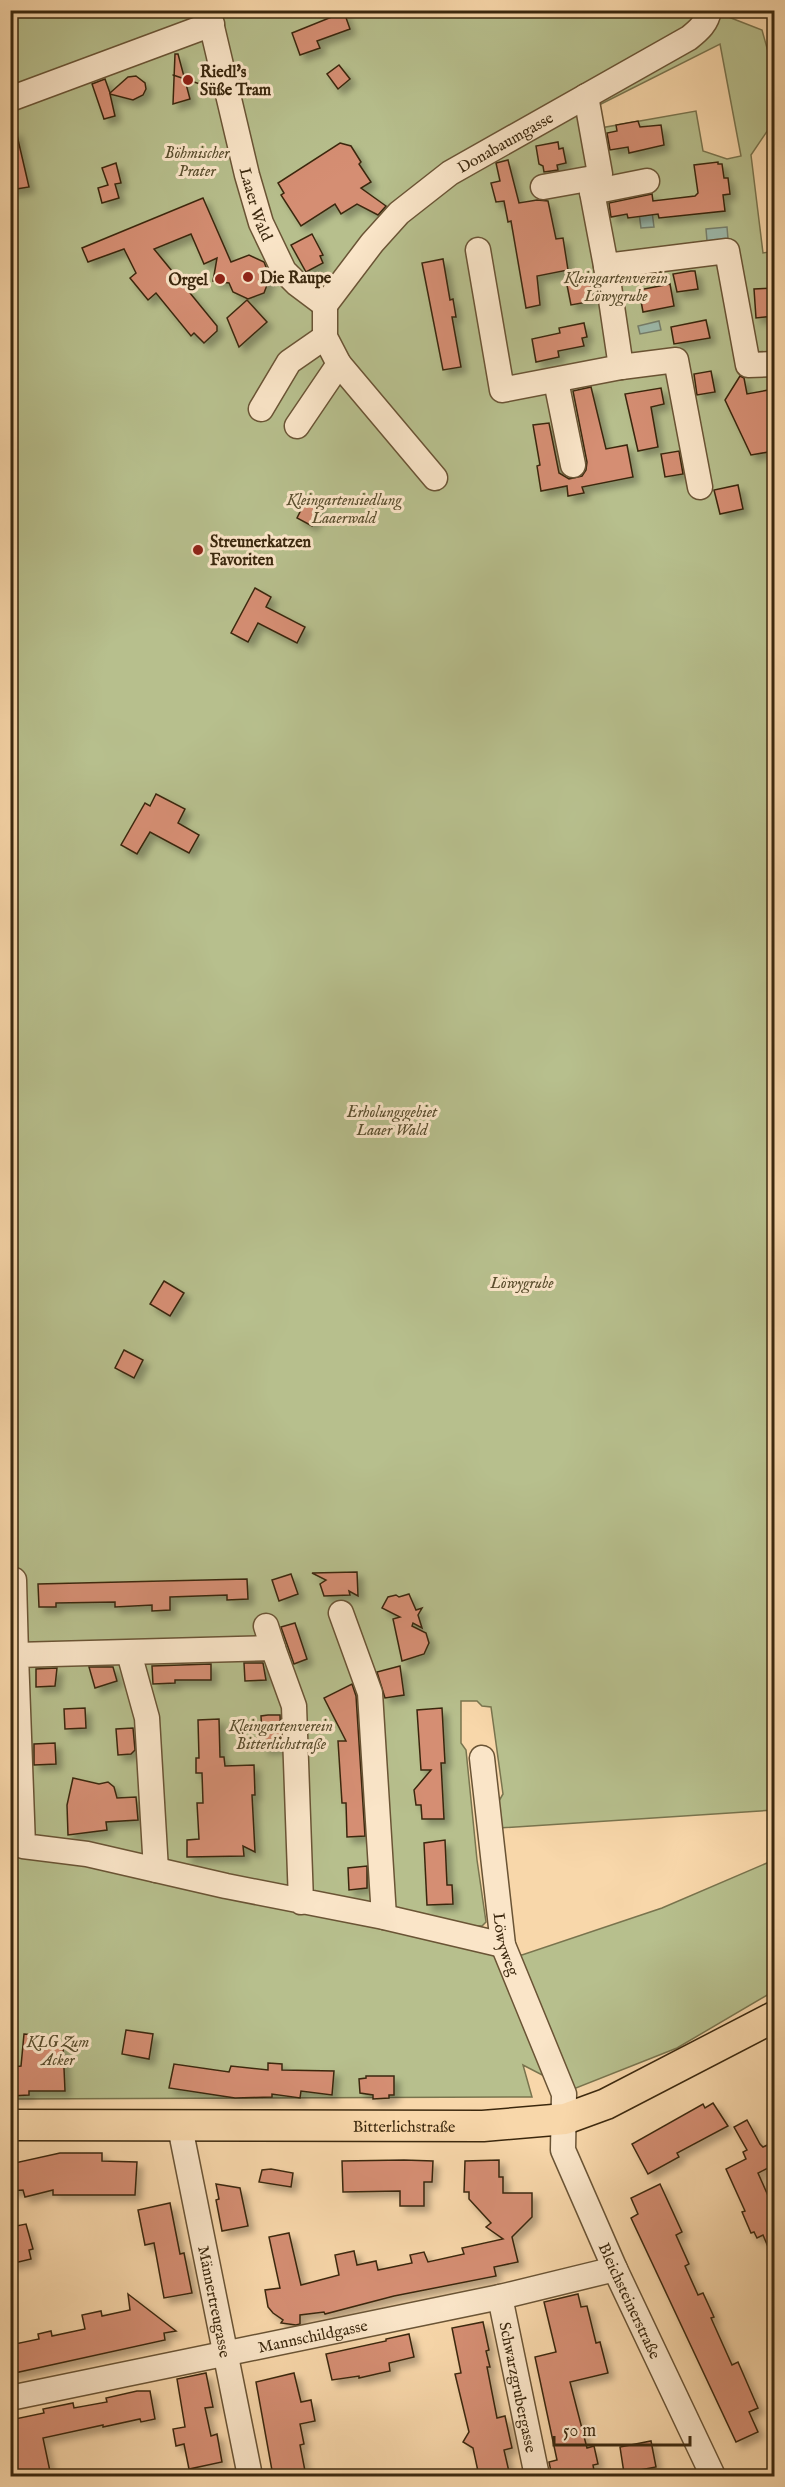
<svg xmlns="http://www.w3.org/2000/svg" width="785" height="2487" font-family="'IM FELL English',serif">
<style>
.green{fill:#b7bf8d;stroke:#79744e;stroke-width:1.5;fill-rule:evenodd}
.water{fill:#9db9aa;stroke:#767f6c;stroke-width:1.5}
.building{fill:#d58e73;stroke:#3b280e;stroke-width:1.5;filter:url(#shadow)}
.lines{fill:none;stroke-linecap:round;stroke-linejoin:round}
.minor-casing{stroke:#6a5435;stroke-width:27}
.major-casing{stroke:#3b280e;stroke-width:33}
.minor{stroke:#fae5c8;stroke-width:24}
.major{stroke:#f8d7aa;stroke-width:30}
.tram{stroke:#3b280e;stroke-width:1.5}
.poi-dot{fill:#8f2418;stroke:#fae5c8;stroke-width:2}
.labels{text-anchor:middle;stroke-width:6;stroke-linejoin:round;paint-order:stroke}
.poi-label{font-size:16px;font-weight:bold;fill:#3b280e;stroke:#fae5c8;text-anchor:start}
.street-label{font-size:16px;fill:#3b280e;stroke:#fae5c8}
.park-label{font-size:16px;font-style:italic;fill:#5a4e2e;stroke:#fae5c8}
</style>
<defs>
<filter id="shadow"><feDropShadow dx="5.5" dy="5.5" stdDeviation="3" flood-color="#0004"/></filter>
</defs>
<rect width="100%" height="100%" fill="#f8d7aa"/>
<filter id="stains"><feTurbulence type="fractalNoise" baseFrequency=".00333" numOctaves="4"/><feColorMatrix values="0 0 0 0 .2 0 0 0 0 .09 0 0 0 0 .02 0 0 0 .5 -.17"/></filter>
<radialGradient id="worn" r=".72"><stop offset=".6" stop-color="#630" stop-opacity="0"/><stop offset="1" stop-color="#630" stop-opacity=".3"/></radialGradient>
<path class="green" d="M10,11H721L726,16L762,30L774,73V121L751,155L763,253L769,252L774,272V1810L499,1828L496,1806L503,1794L491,1707L482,1706L477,1701H461V1743L466,1750L477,1860L486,1922L482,1926H461L480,1949L522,1955L662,1908L774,1860V1991L677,2048L571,2090L523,2065L532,2097L11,2099ZM720,44L741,156L727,159L703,151L696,111L600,128L599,105Z"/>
<g class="water">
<path d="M651,204L654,227L641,228L638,206Z"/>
<path d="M727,227L728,239L707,241L706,229Z"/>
<path d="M659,321L661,330L640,334L638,326Z"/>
</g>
<g class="building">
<path d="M344,12L350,29L317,41L320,48L300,55L292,33Z"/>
<path d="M175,54H178L190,99L173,104Z"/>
<path d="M339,65L350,79L338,89L327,74Z"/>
<path d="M136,76L145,83L146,89L143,95L133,100L110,94L115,116L104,119L92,84L105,79L110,93L128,77Z"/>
<path d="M638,121L640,127L661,125L664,145L629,153L628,147L610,150L607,133L617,131L616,125Z"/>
<path d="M16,131L29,187L10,190V132Z"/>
<path d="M558,142L559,149L563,148L566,163L557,165L558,170L544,172L543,166L539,164L536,146Z"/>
<path d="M340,143L351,146L361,162L359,164L371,182L361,188L386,206L378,215L357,204L341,214L335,204L301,226L281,195L284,193L278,183Z"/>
<path d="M508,160L519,203L537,200L548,201L556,239L563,238L568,270L537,276L540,305L526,308L511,221L508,222L504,201L496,202L491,183L500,181L496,163Z"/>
<path d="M718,162V164H722L724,178H728L730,194L723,195L725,211L659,218L658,214L628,218L627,214L611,217L609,203L652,194L653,201L695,196L698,193L694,165Z"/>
<path d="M116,163L121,183L115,184L119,198L102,203L98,188L108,185L102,168Z"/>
<path d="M203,198L231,262L249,255L264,262L270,277L264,293L248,299L233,292L229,283L213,281L217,258L204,264L191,234L154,249L217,326V331L204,343L194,333L191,336L156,293L148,300L130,278L136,273L124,249L88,262L82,248Z"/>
<path d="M312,234L323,255L320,256L323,263L306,272L291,245Z"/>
<path d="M443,259L450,300L453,299L456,317H452L461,367L443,370L422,263Z"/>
<path d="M691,271H695L698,289L677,292L673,274Z"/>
<path d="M589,276L593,301L571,305L566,280Z"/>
<path d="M670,284L674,306L643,312L639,290Z"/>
<path d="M774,288V316L756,318L754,289Z"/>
<path d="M247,300L267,322L239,347L227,318Z"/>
<path d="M706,320L710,338L674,344L671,327Z"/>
<path d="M584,323L587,337L582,338L584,346L558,351L559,357L536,362L532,339L560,333L559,328Z"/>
<path d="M711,371L715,392L697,395L694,374Z"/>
<path d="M740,376L744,378L747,394L774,389V451L751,455L725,400Z"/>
<path d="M591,387L606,449L627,445L633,477L582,487L584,493L568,496L567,486L541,491L537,466L540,465L533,425L549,423L559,473L569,479L582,476L586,470L587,462L573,391Z"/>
<path d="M661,388L664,404L651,407L658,447L638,451L625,394Z"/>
<path d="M679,451L683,474L665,477L661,454Z"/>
<path d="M738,485L743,509L720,514L714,490Z"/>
<path d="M307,498L322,506L312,526L297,518Z"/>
<path d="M255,588L271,597L266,607L305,627L297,643L258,623L248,642L231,633Z"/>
<path d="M156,794L185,809L178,823L199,835L189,853L150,832L137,854L121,845L145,803L150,806Z"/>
<path d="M164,1281L184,1293L170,1316L150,1304Z"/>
<path d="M124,1350L143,1360L134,1378L115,1368Z"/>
<path d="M357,1572L358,1596L349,1591L350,1595L324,1596L320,1584L326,1580L312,1573Z"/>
<path d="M291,1574L298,1594L279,1601L272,1580Z"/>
<path d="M247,1579L248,1599L227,1600V1595L170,1597V1610L152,1611V1605L115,1607V1602L56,1603V1607H39L38,1584Z"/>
<path d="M409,1594L416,1610L422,1608L418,1615L422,1628L413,1623L412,1626L426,1633L429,1643L424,1654L402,1661L393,1619L400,1617L382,1608L388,1597L396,1595L399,1597Z"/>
<path d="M295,1623L307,1659L294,1664L281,1627Z"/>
<path d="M244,1663H263L266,1680L245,1681Z"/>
<path d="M211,1664V1680H175V1683L153,1684L152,1666Z"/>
<path d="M400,1666L404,1695L385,1698L377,1672Z"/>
<path d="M89,1667H113L117,1681L95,1688Z"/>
<path d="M57,1668L55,1686L36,1687V1669Z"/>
<path d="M352,1684L356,1696L365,1836L347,1837L346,1803H342L338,1741H346L324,1698Z"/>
<path d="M85,1708L86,1728L65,1729L64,1709Z"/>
<path d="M442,1708L445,1763H441L444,1819H422L421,1805H416L414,1790L431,1770H421L417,1710Z"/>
<path d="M268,1715H280L281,1748L263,1749L261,1716Z"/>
<path d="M219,1719L220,1757H224L225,1766L254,1765L255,1795H252L255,1852L243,1846L244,1856L187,1857V1840L199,1839L197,1803H203L202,1773H196V1758H199L198,1720Z"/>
<path d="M133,1728L135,1750L131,1754L118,1755L116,1729Z"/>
<path d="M55,1743L56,1764L34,1765V1744Z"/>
<path d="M73,1778L99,1784L108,1782L114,1787L117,1798L136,1797L138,1820L106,1822L107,1830L68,1835L67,1805Z"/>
<path d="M445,1840L447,1885H452L453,1904L427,1905L424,1843Z"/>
<path d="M367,1866V1888L349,1890L348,1868Z"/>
<path d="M126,2030L153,2034L149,2059L122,2054Z"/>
<path d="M24,2034L44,2036L43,2044L63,2046L65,2091H29V2095L10,2096V2067L21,2066Z"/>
<path d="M268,2063L282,2064V2070L334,2071L332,2095L301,2091L300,2098L272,2094V2097L235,2098L169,2088L174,2064L229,2072L231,2066L268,2070Z"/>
<path d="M366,2076H394V2095H389V2098L373,2099V2095L360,2093L359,2079L366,2078Z"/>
<path d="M713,2103L728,2126L677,2153L679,2157L648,2174L632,2144L703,2104L705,2108Z"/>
<path d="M747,2120L760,2144L763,2147L774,2142V2165L758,2173L770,2200L774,2197V2261L763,2235L757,2238L754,2232L751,2233L742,2212L745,2211L726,2169L746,2159L743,2152L747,2150L734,2127Z"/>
<path d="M60,2153H102V2161L137,2162L135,2195H53V2190L25,2197L23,2190L10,2191V2164Z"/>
<path d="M404,2160L433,2161L432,2182H424V2206H400V2191L343,2192L342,2161Z"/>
<path d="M499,2160V2177H503V2193H532V2217L512,2237L518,2262L494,2267L496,2276L394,2296L325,2314L324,2312L300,2315V2324L296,2325L281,2323L283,2320L273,2313L268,2307L265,2290L280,2288L269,2237L289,2233L301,2285L339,2275L335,2255L354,2251L357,2265L376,2261L378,2270L412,2263L410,2255L424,2252L428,2262L464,2254L462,2248L503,2239L486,2227L491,2223L469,2199V2192H464L465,2161Z"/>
<path d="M271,2169L293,2173L291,2187L259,2182L262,2170Z"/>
<path d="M216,2184L240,2188L248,2226L222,2231L216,2200L219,2199Z"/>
<path d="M660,2184L682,2232L676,2235L689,2264L685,2266L698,2295L703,2293L714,2317L711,2318L732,2365L738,2362L758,2408L749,2412L758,2432L736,2442L631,2218L638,2214L631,2198Z"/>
<path d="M170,2203L180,2254L184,2253L192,2293L164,2298L154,2243L145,2245L138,2210Z"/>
<path d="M26,2224L33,2249L29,2250L31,2259L10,2264V2238H14L11,2227Z"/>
<path d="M128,2294L176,2331L164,2333L165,2340L10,2374V2345L39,2339L38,2334L51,2331L52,2336L85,2329L82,2315L101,2311L102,2316L130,2310Z"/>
<path d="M578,2294L581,2307L587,2306L596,2343L600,2342L608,2373L570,2382L587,2448L594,2446L598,2464L593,2465L595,2476H552L549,2462L557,2460L535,2357L556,2352L544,2302Z"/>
<path d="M483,2322L489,2350L486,2351L490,2367H487L497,2418L505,2416L512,2448L504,2450L510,2476H479L473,2448L463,2442L469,2432L455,2374L461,2373L452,2328Z"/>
<path d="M409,2334L414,2357L389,2363L390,2371L359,2378V2376L332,2380L326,2354L386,2341V2339Z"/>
<path d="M206,2373L213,2407L205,2408L211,2436L217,2434L222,2462L189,2469L184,2444L176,2446L173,2429L185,2427L177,2379Z"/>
<path d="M294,2373L301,2402L311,2400L315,2421L300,2424L304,2444L300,2445L306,2476H273L256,2382Z"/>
<path d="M137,2391H150L155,2419L141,2422L140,2419L103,2427V2425L43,2438L51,2476H14L10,2459V2420L44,2413L43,2409L73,2403L74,2408L107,2402L106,2398Z"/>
<path d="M651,2441L656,2467L624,2473L620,2447Z"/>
</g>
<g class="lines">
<g class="minor-casing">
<g id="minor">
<path id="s1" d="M208,10L247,175L261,223L284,271L297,284L325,305"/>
<path d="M586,96L600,174L592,192L606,266L727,251L748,365L774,364"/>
<path d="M10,99L212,24"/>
<path d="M543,187L599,177"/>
<path d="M592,192L647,181"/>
<path d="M478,250L502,390L621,367"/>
<path d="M606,266L621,367L676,360L700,487"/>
<path id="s2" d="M325,305L372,243L399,213L450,173L689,38C699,30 707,23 709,10"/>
<path d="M325,305V337L339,364L435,478"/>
<path d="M556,381L573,465"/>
<path d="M261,409L289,362L325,337"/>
<path d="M297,426L339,364"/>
<path d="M14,1580L16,1655"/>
<path d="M341,1613L370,1693L384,1917"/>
<path d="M266,1626L273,1648"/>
<path d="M129,1653L147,1718L156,1870"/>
<path id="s3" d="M482,1758L503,1945L564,2094L563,2150L615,2269L713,2476"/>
<path d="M301,1902L294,1706L273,1648L16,1655L23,1846L87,1854L226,1886L384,1917L503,1945"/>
<path id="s4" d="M180,2127L250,2476"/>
<path id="s5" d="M500,2297L537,2476"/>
<path id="s6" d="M10,2398L500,2297L615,2269"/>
</g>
</g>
<g class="major-casing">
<g id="major">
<path id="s7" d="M10,2125L483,2126L565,2119L606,2104L774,2017"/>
</g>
</g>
<use href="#minor" class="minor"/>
<use href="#major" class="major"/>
<path class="tram" d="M173,75L203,85"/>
</g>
<g class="poi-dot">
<circle cx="188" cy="80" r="6"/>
<circle cx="248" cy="277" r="6"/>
<circle cx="220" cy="279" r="6"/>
<circle cx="198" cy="550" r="6"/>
</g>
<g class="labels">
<g class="poi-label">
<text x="200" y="77">Riedl's<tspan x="200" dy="18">Süße Tram</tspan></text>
<text x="260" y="283">Die Raupe</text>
<text x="208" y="285" text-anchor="end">Orgel</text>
<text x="210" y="547">Streunerkatzen<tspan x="210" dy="18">Favoriten</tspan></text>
</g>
<g class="street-label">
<text dy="6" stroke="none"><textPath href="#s2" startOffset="246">Donabaumgasse</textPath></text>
<text dy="6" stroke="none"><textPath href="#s1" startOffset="200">Laaer Wald</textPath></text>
<text dy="6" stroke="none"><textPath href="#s3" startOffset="188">Löwyweg</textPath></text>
<text dy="6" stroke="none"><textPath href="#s7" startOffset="394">Bitterlichstraße</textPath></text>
<text dy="6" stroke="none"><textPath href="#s3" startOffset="570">Bleichsteinerstraße</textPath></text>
<text dy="6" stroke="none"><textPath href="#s4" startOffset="178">Männertreugasse</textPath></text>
<text dy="6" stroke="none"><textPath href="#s6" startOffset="309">Mannschildgasse</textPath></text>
<text dy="6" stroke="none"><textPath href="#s5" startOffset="92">Schwarzgrubergasse</textPath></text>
</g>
<g class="park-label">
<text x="197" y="158">Böhmischer<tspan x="197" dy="18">Prater</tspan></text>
<text x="616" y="283">Kleingartenverein<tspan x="616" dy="18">Löwygrube</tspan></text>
<text x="344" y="505">Kleingartensiedlung<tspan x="344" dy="18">Laaerwald</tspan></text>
<text x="392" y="1117">Erholungsgebiet<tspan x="392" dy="18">Laaer Wald</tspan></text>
<text x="522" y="1288">Löwygrube</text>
<text x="281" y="1731">Kleingartenverein<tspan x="281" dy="18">Bitterlichstraße</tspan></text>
<text x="58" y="2047">KLG Zum<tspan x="58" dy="18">Acker</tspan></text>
</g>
</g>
<rect width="785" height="2487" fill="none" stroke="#f8d7aa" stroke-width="36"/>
<rect x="12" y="12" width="761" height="2463" fill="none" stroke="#3b280e" stroke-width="3"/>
<rect x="18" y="18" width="749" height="2451" fill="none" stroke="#3b280e" stroke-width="1.5"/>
<path d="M554 2436v9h136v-9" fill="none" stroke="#3b280e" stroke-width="3"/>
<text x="563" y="2436" font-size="18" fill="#3b280e" stroke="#fae5c8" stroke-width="4.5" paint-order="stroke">50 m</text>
<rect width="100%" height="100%" filter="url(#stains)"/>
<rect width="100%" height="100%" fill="url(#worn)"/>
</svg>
